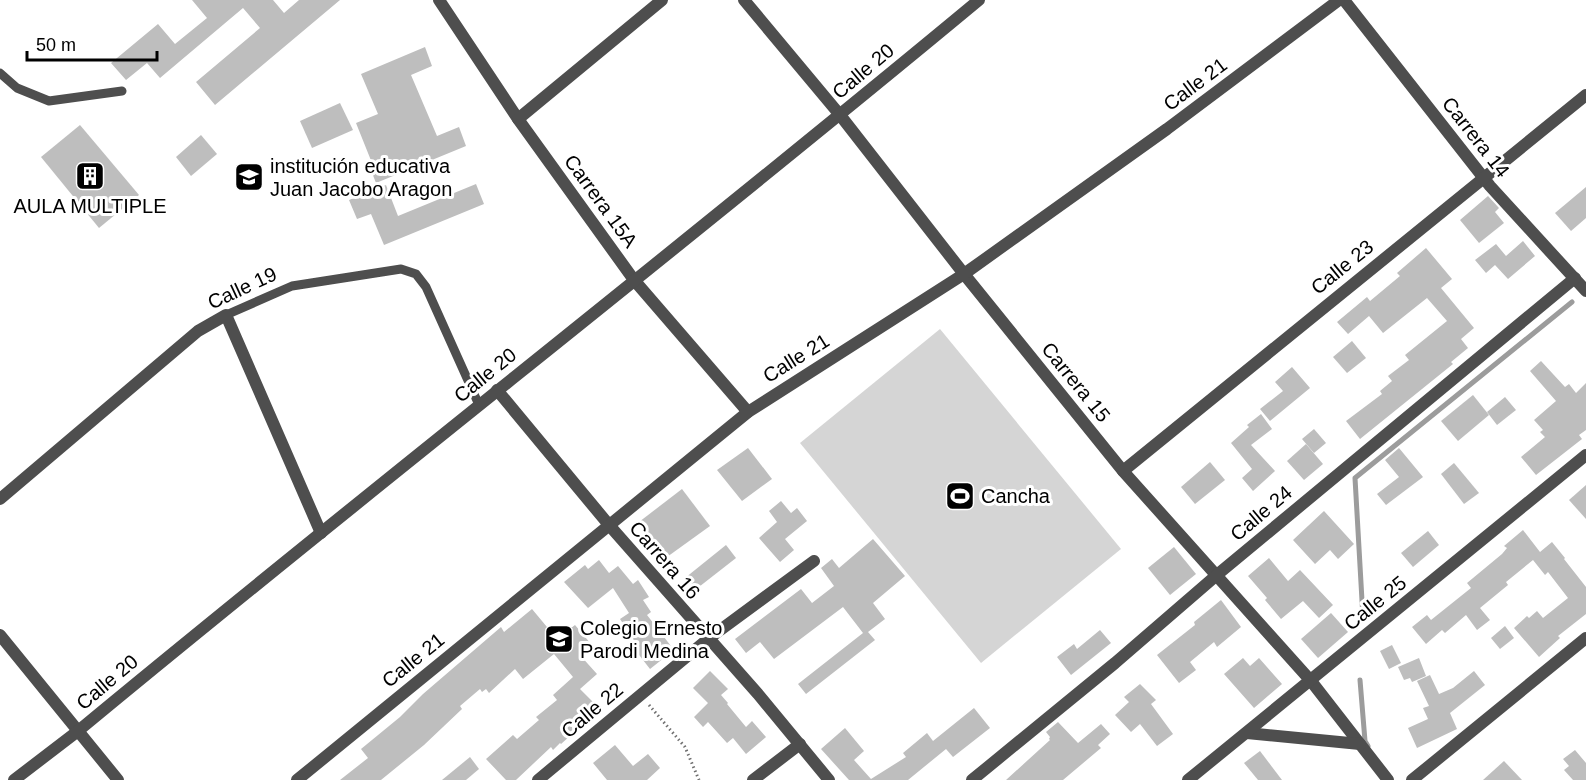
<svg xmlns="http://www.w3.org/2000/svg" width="1586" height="780" font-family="Arial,sans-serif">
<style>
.green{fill:#d5d5d5}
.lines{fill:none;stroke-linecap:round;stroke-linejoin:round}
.stream{stroke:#9c9c9c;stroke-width:5}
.building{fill:#bebebe}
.path{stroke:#707070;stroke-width:3;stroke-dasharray:1.5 3;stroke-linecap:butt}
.lane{stroke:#4e4e4e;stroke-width:9}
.street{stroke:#4e4e4e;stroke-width:12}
.labels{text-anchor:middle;stroke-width:6;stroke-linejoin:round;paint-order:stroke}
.street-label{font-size:20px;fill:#000;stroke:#fff}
.poi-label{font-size:20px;fill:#000;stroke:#fff;text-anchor:start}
</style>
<rect width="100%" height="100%" fill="#fff"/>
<path class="green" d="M940,329L1121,549L981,663L800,443Z"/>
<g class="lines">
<g class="stream">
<path d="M1363,618L1355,478L1572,302"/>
<path d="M1360,680L1365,741L1368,746"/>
</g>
</g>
<g class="building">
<path d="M192,0H273L284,13L299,0H340L215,105L196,82L260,28L243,8L160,78L147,63L126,80L111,63L158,24L175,44L207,18Z"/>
<path d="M425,47L432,66L411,75L437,136L459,127L466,146L376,183L369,165L372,163L356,123L378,114L361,74Z"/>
<path d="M340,103L353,130L312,148L300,121Z"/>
<path d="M80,125L139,195L99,228L41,157Z"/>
<path d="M201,135L217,154L191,176L176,157Z"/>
<path d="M476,184L484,204L384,245L371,214L357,219L349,200L386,185L398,216Z"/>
<path d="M1586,187V218L1571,231L1555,213Z"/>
<path d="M1488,196L1499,208L1495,212L1504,223L1479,243L1460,220Z"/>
<path d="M1523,241L1535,256L1508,279L1495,265L1486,273L1475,260L1496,244L1506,256Z"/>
<path d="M1426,248L1452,279L1441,288L1474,328L1461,339L1468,348L1451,362L1453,364L1360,439L1346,421L1382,394L1380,391L1392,381L1388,376L1409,360L1405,355L1447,321L1427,298L1383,333L1369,316L1348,334L1337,322L1367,297L1370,301L1400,276L1397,273Z"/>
<path d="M1352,341L1366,358L1347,373L1333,357Z"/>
<path d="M1541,361L1565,387L1569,384L1576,393L1586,383V430L1579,435L1582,439L1536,475L1521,457L1545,437L1540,432L1543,430L1534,420L1556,401L1530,371Z"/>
<path d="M1292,367L1310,388L1270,421L1260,409L1283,391L1275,382Z"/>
<path d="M1473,395L1489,415L1458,441L1441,421Z"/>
<path d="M1505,397L1516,410L1497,425L1487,412Z"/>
<path d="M1261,414L1272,429L1251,445L1275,471L1253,491L1242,478L1252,469L1231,443L1249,427L1247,425Z"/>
<path d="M1314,429L1326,443L1314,453L1302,439Z"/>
<path d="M1306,444L1323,464L1304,480L1287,461Z"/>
<path d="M748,448L772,479L742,501L717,470Z"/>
<path d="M1399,448L1423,477L1386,505L1377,494L1399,477L1385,460Z"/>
<path d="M1210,462L1225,480L1195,504L1181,487Z"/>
<path d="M1454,463L1479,493L1464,504L1441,474Z"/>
<path d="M1586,485V519L1569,500Z"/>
<path d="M682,489L710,526L667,557L639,522Z"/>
<path d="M781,501L791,513L797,508L807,521L785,539L794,550L780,562L759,538L777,522L769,511Z"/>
<path d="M1324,511L1354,544L1338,559L1330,550L1315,564L1293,540Z"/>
<path d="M1523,530L1540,552L1552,542L1565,558L1564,559L1586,587V614L1558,636L1560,638L1539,657L1514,628L1527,616L1529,618L1537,611L1543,618L1568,598L1548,572L1545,575L1533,560L1506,582L1508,585L1480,608L1490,620L1477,630L1466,615L1445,633L1442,630L1426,644L1412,627L1427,615L1431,620L1471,588L1467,583L1502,554L1507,548L1504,546Z"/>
<path d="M1428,531L1439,545L1413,567L1401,553Z"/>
<path d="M873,539L905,576L873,603L885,619L868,632L875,640L806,694L798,684L863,633L843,607L774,659L760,642L746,653L735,639L801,589L812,603L834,586L821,568L832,559L839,568Z"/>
<path d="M726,545L736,558L695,590L685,578Z"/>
<path d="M1174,547L1196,574L1170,595L1148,568Z"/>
<path d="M1269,558L1288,581L1300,570L1333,605L1319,618L1303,601L1281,619L1265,600L1267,598L1248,576Z"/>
<path d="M599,560L609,573L618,566L633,584L638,580L649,597L643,600L651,612L647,615L674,650L650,669L636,651L639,648L620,619L629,613L613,588L588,608L564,582L585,565L588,569Z"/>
<path d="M1221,600L1241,627L1217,647L1214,642L1190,662L1196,670L1179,683L1157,655L1195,625L1194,622Z"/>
<path d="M532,609L557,639L575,625L591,644L579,654L597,674L580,689L594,703L574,721L580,727L561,744L560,743L553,750L551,747L516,780H506L486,759L513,735L517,739L539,720L536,717L557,700L553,695L573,677L554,654L523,679L515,669L489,693L486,689L482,692L480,689L460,706L462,709L424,745L381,780H340L368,758L361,749L400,717L423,694L501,627L504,632Z"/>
<path d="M1331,613L1348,632L1318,658L1301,639Z"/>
<path d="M1505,626L1514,638L1500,649L1491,638Z"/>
<path d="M1100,630L1111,643L1071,675L1057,657L1074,644L1077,649Z"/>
<path d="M1392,645L1401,663L1389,669L1380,651Z"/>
<path d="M1243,658L1250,666L1259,658L1282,684L1254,708L1224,674Z"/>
<path d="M1419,658L1426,676L1412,682L1410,678L1404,680L1398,667Z"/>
<path d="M710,671L728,689L721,695L728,703L727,704L746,727L752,721L766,737L746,754L733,738L727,743L708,722L703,727L694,717L708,703L693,688Z"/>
<path d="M1474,671L1485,685L1450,713L1457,729L1417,748L1408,728L1428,719L1423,708L1429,706L1417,681L1430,675L1439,694L1453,688Z"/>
<path d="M1140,684L1156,700L1151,704L1173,734L1157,746L1140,724L1131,732L1115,715L1129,702L1124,697Z"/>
<path d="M974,708L990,728L953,757L946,749L908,780H849L821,749L845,728L864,751L854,760L871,779L906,757L903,753L927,733L933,741Z"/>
<path d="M1058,722L1078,743L1101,724L1110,734L1098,745L1101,748L1063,780H1006L1050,740L1049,739L1050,737L1046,732Z"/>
<path d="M615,745L633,766L648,754L660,768L647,780H607L593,763Z"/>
<path d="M1575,750L1586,763V780H1573L1564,770L1569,766L1563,759Z"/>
<path d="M1260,751L1282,780H1258L1244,763Z"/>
<path d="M470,757L479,769L466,780H442Z"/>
<path d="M1504,761L1522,780H1483Z"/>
</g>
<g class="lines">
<path class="path" d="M649,705L685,747L699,780"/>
<g class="lane">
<path d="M0,73L17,88L49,101L122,91"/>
<path d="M226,315L292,286L401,269L416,274L426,287L479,405"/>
</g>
<g class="street">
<path d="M439,0L518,119L634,280L748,412"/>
<path d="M744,0L840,115L964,274L1123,471L1311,681L1388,780"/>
<path d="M1344,0L1490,186L1586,291"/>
<path d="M518,119L662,0"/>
<path d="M497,390L609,525L758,694L829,780"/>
<path d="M1123,471L1586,95"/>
<path d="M0,499L198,331L226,315L321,533"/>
<path d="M0,635L118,780"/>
<path d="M1247,733L1360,744"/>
<path d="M14,780L78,731C376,484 682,247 979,0"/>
<path d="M297,780L748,412L964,274L1167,129L1339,0"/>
<path d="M538,780L708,639L814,561"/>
<path d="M753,780L800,744"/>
<path d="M972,780L1115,663L1218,574L1575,278"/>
<path d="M1188,780L1586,455"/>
<path d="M1412,780L1586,638"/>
</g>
</g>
<defs>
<g id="building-square" transform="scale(1.5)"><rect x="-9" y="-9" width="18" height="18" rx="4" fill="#000" stroke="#fff"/><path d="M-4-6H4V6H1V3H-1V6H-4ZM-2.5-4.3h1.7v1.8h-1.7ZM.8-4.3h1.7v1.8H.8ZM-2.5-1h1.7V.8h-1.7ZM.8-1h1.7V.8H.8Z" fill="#fff"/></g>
<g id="school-square" transform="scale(1.5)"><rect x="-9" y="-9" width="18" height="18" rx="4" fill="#000" stroke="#fff"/><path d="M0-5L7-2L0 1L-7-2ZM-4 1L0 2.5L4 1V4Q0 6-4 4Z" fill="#fff"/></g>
<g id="stadium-square" transform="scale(1.5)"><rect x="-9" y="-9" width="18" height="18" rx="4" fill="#000" stroke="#fff"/><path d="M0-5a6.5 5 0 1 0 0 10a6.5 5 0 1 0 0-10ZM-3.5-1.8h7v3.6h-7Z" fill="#fff"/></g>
</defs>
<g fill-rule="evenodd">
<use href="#building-square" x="90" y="176"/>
<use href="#school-square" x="249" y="177"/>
<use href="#stadium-square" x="960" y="496"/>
<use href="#school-square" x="559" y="639"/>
</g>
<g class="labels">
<g class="street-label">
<text transform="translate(863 71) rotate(-40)" y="7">Calle 20</text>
<text transform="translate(1195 84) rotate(-37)" y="7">Calle 21</text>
<text transform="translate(1476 137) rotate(52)" y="7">Carrera 14</text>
<text transform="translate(601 201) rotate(54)" y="7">Carrera 15A</text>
<text transform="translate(1342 267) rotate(-39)" y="7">Calle 23</text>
<text transform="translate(242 288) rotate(-25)" y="7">Calle 19</text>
<text transform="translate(796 358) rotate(-32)" y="7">Calle 21</text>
<text transform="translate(485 375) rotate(-39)" y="7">Calle 20</text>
<text transform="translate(1076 382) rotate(51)" y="7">Carrera 15</text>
<text transform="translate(1261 513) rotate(-40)" y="7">Calle 24</text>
<text transform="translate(665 560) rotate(49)" y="7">Carrera 16</text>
<text transform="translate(1375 603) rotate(-39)" y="7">Calle 25</text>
<text transform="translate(413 660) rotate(-39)" y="7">Calle 21</text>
<text transform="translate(107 682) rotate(-40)" y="7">Calle 20</text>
<text transform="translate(592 710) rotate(-40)" y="7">Calle 22</text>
</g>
<g class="poi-label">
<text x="270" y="173">institución educativa<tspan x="270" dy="23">Juan Jacobo Aragon</tspan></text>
<text x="90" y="213" text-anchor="middle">AULA MULTIPLE</text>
<text x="981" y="503">Cancha</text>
<text x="580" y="635">Colegio Ernesto<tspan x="580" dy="23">Parodi Medina</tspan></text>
</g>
</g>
<path d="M27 51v9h130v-9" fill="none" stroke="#000000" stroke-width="3"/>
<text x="36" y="51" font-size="18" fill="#000000" stroke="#ffffff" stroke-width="4.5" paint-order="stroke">50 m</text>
</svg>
